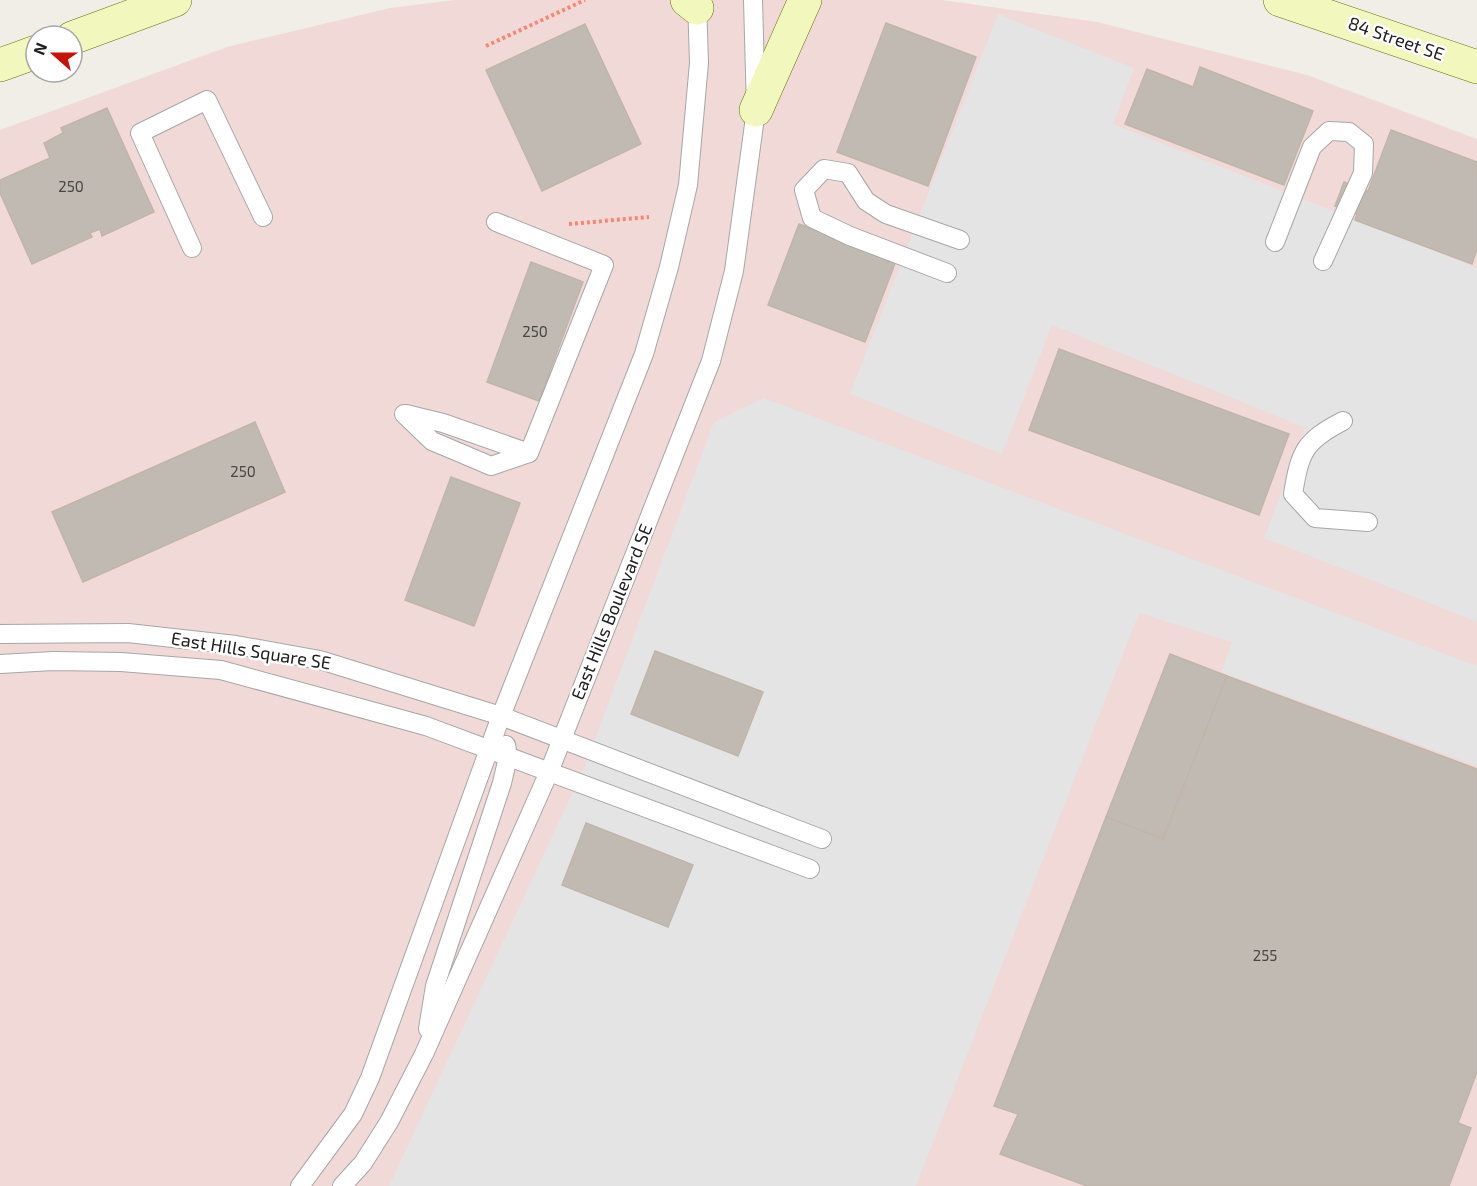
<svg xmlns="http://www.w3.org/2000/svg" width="1477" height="1186" font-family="'Exo 2',sans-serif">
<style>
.commercial{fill:#f0d9d7}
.parking{fill:#e4e4e4}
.building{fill:#c1bab3;stroke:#c1b5aa;stroke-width:1.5}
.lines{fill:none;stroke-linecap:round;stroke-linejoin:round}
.lane-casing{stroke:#a7a7a7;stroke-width:20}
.secondary-casing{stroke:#647509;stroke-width:34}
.path{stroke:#f58773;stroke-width:4;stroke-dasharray:3 3;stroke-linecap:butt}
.lane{stroke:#fff;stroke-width:18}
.secondary{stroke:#f2f7be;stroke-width:33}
.labels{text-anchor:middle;stroke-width:5;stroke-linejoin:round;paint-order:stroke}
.number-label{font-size:15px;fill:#484645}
.street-label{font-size:18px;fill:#202020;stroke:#fff}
</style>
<rect width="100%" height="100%" fill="#f0eee7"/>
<path class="commercial" d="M455,0H942L1097,22L1307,75L1477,139V1186H0V130L227,47L390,8Z"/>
<g class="parking">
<path d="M998,14L1134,68L1113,124L1477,268V622L1264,538L1306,428L1052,325L1002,454L850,394Z"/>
<path d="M764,398L1477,666V766L1221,672L1232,642L1139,613L916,1186H389L584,768L714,422Z"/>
</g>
<g class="building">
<path d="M886,23L976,57L928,186L837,152Z"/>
<path d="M585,24L641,144L542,191L486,70Z"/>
<path d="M1200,67L1313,111L1284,185L1125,124L1147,69L1193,87Z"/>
<path d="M107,108L154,212L102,236L100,229L90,233L92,237L32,264L0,193V180L50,158L44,143L63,133L61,128Z"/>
<path d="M1391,130L1477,162V249L1472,264L1355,220L1357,214L1335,206L1344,182L1368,191Z"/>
<path d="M799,224L896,261L865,342L768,305Z"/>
<path d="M531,262L583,282L539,401L487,382Z"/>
<path d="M1059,349L1289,434L1259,515L1029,430Z"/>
<path d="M255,422L285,492L83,582L52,512Z"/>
<path d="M451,477L520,503L474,626L405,600Z"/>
<path d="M655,651L763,692L738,756L631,714Z"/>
<path d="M1170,654L1227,676L1163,839L1106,817Z"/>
<path d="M1227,676L1477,769V1072L1458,1123L1471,1128L1449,1186H1087L1000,1154L1018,1114L994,1106L1106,817L1163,839Z"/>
<path d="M586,823L693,865L668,927L562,885Z"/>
</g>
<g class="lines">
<g class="lane-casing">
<g id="lane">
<path d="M1275,242L1312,147L1329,131L1349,132L1364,144L1363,173L1323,261"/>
<path d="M192,248L140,133L207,100L263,217"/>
<path d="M947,273L850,236L812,218L804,190L824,169L848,173L866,201L886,214L960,240"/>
<path d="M404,414L432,441L491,466L529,453L604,265L496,222"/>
<path d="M406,414L443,423L529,453"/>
<path d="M1343,421C1304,441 1300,452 1293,494L1315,518L1368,522"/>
<path d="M0,634L128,633L236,645L320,660L501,716L822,839"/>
<path d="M0,664L53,661L121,662L221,670L426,726L810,869"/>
<path d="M428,1029L435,986L502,783L508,757L506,745"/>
<path d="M300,1186L353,1114L370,1078L501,716L644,354L669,267L688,185L699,63L697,0"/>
<path d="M342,1186L363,1163L389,1122L424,1054L549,772L711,361L734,271L756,110L753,0"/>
</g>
</g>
<g class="secondary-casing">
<g id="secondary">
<path d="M687,0L697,8"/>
<path d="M1280,0L1477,67"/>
<path d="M72,38L175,0"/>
<path d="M0,65L36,52"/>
<path d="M756,110L805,0"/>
</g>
</g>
<g class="path">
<path d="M486,46L585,0"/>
<path d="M569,224L649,217"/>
</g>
<use href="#lane" class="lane"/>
<use href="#secondary" class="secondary"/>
</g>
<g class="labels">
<g class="number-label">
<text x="71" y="192">250</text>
<text x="535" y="337">250</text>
<text x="243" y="477">250</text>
<text x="1265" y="961">255</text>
</g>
<g class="street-label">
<text transform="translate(1396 39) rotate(19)" y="6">84 Street SE</text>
<text transform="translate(612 612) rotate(-68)" y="6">East Hills Boulevard SE</text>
<text transform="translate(251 651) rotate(9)" y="6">East Hills Square SE</text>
</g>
</g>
<g transform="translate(54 54) rotate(291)"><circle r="28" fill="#ffffff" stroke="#a6a6a6" stroke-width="1.5"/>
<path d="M0-4.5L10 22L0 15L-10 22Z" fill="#c81108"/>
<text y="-9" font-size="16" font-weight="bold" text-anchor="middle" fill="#202020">N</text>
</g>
</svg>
